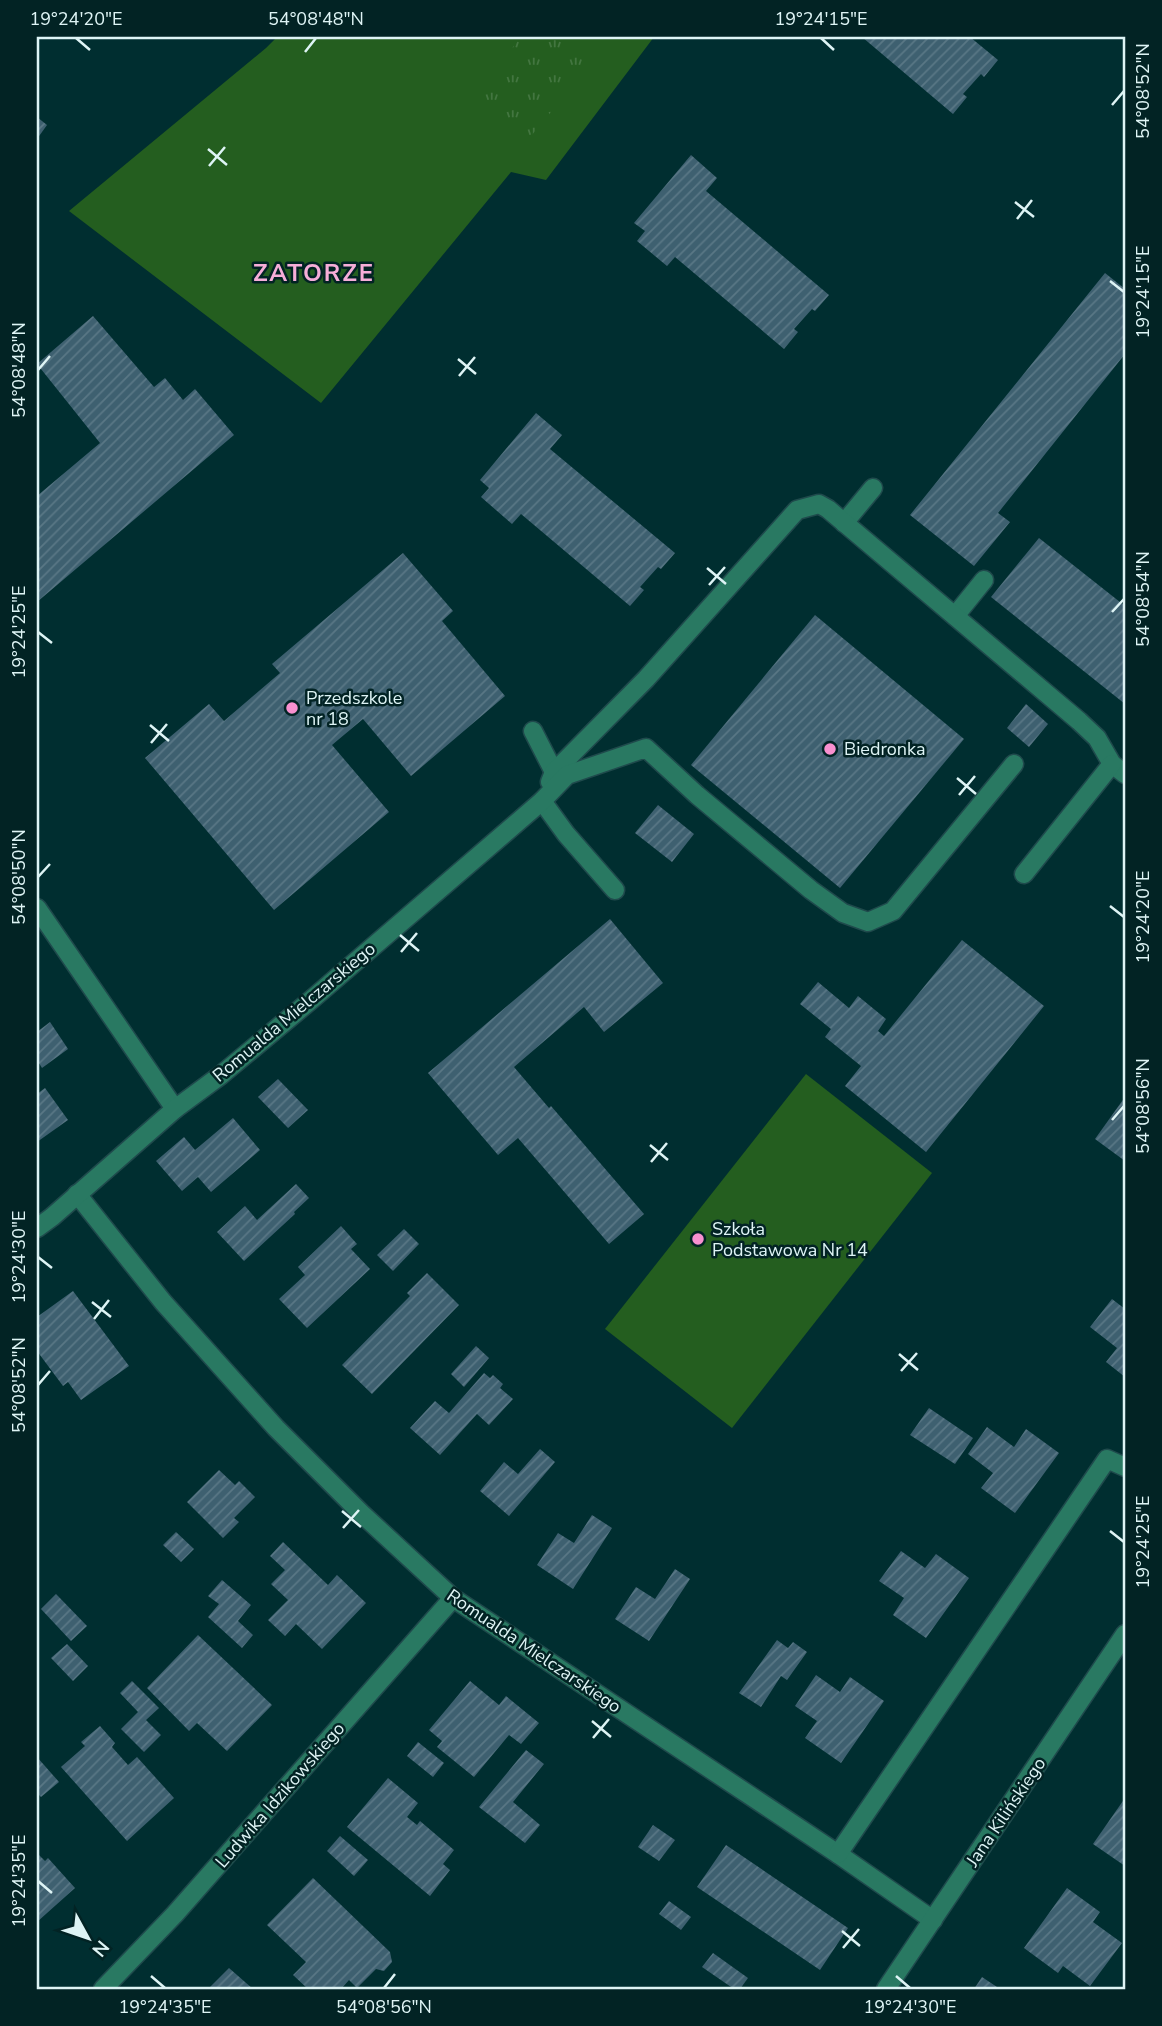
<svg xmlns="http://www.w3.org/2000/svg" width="1162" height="2026" font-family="'Nunito Sans',sans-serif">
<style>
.grass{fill:#245e1f}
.park{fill:url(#park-tufts)}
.building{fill:url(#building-hatch)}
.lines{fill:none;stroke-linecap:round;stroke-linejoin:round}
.minor-casing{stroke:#1f4a4c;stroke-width:21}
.minor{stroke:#297962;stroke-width:18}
.ticks{fill:none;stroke:#def4f5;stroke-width:2.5}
.poi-dot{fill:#f790cf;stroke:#022324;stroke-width:2.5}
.labels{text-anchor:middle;stroke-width:5;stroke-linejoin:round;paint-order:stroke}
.poi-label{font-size:18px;fill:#def4f5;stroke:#022324;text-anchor:start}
.street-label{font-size:18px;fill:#def4f5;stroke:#022324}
.district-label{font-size:24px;font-weight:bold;letter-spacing:2px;fill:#f6aed8;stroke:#022324}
.neatline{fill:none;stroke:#def4f5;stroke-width:2.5}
.ticks-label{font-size:18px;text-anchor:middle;fill:#def4f5}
</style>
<defs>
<pattern id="park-tufts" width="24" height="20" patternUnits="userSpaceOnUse" patternTransform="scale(1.75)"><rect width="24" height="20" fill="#245e1f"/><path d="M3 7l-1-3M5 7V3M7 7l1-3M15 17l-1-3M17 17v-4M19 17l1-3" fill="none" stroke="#437640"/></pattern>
<pattern id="building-hatch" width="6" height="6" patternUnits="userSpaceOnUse" patternTransform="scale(1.75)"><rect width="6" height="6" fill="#3e6070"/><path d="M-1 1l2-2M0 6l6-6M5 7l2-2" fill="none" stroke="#597785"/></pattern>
</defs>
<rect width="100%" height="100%" fill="#002e30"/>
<g class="grass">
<path d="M277,37H654L546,180L511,172L321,403L69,211L266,48Z"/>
<path d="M806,1074L932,1173L732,1428L605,1329Z"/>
</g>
<path class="park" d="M521,37H558L591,64L526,142L472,97Z"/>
<g class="building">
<path d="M862,37H970L998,60L984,77L981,74L963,94L967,97L953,114Z"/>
<path d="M37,117L47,125L37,139Z"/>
<path d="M691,155L717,178L706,191L829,295L815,311L812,309L794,329L798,332L784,349L675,257L667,266L637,241L645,231L634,223Z"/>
<path d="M1105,273L1125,289V354L998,513L1010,522L974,566L910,515Z"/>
<path d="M93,316L154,387L165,378L183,400L195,389L234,435L37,602V496L100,443L37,364Z"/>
<path d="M536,413L562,435L550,449L675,553L661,569L658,567L640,587L644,590L630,606L521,514L512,524L481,497L489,488L480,480Z"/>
<path d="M1039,538L1125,606V704L991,597Z"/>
<path d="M403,553L453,611L442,621L505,696L411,776L363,719L332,745L389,812L274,910L145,758L209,704L224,721L280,673L272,664Z"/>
<path d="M815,615L964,739L840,888L691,765Z"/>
<path d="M1026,704L1048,724L1029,747L1007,728Z"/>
<path d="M658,805L694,834L672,862L635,833Z"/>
<path d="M610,919L663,983L604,1032L584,1007L514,1067L549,1108L551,1106L644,1214L609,1244L518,1138L498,1155L428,1073Z"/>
<path d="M962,940L1044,1006L926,1152L845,1086L861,1066L825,1037L831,1029L800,1004L818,982L849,1008L858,996L886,1019L878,1031L884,1036Z"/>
<path d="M50,1022L68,1049L42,1068L37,1060V1032Z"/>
<path d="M278,1079L308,1110L288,1128L258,1097Z"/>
<path d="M45,1088L68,1120L37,1142V1094Z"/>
<path d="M1125,1097V1161L1095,1139Z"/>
<path d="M233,1118L260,1150L211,1192L198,1177L182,1191L156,1161L184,1137L195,1150Z"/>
<path d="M296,1184L309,1198L294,1212L295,1214L244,1261L217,1232L245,1206L257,1220Z"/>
<path d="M341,1226L357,1244L351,1249L370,1269L307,1328L279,1299L305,1275L298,1267Z"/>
<path d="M404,1229L419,1244L393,1271L377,1255Z"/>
<path d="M427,1273L459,1305L372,1394L342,1365L410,1296L407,1293Z"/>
<path d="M73,1291L129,1366L81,1400L68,1382L63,1386L37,1351V1317Z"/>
<path d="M1112,1299L1125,1309V1377L1106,1362L1117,1348L1090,1327Z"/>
<path d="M476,1346L489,1358L464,1387L451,1374Z"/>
<path d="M484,1373L490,1378L493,1375L503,1384L500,1388L513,1399L489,1425L477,1414L440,1455L410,1428L435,1401L449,1413Z"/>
<path d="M929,1408L973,1438L955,1464L910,1435Z"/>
<path d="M987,1427L1014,1447L1026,1429L1059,1453L1015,1513L981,1488L993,1473L968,1454Z"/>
<path d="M540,1449L555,1462L509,1516L480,1491L504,1462L518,1474Z"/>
<path d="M219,1470L235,1485L239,1481L255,1497L234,1518L239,1522L223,1538L187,1502Z"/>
<path d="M592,1515L612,1528L573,1589L537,1565L558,1533L574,1543Z"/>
<path d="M176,1532L194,1549L181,1562L163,1545Z"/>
<path d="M283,1542L328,1585L337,1575L366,1603L322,1649L296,1624L285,1636L268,1620L288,1600L271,1584L285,1570L270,1556Z"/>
<path d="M901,1551L925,1568L936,1554L969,1578L926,1638L893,1615L904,1598L879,1581Z"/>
<path d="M675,1569L690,1579L649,1641L615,1619L636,1587L655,1599Z"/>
<path d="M222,1580L251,1605L238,1621L253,1635L242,1648L208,1617L219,1604L208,1596Z"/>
<path d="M56,1594L87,1626L71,1641L41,1609Z"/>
<path d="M198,1635L272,1705L227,1751L197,1723L189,1731L147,1688Z"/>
<path d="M777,1640L788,1648L793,1642L807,1652L787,1680L781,1676L761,1707L739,1693Z"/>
<path d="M67,1644L88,1666L73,1681L51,1658Z"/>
<path d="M816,1675L840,1692L850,1677L884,1701L841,1763L805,1738L817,1721L795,1706Z"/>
<path d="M132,1681L159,1708L146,1720L161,1735L144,1752L121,1729L138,1712L120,1693Z"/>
<path d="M470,1681L499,1705L506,1696L539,1723L521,1744L509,1735L474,1777L437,1747L442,1741L429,1730Z"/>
<path d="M100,1726L115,1743L112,1747L128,1765L137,1757L174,1798L127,1841L61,1767L85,1746L81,1742Z"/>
<path d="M418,1742L444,1763L433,1777L407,1756Z"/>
<path d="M526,1750L544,1764L513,1802L540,1825L525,1843L479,1807Z"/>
<path d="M37,1757L59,1782L41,1797L37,1793Z"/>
<path d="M388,1778L418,1803L407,1817L417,1825L420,1821L454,1850L443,1864L450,1870L430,1896L347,1827Z"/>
<path d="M1125,1798V1866L1093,1844Z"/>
<path d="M653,1825L675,1840L659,1861L638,1847Z"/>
<path d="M340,1836L368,1860L354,1876L327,1851Z"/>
<path d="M726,1845L848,1928L820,1970L697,1887Z"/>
<path d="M37,1853L45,1861L48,1858L75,1888L37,1922Z"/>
<path d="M313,1878L390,1952L392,1962L384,1971L376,1969L357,1988L349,1980L341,1989H308L293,1975L306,1962L267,1925Z"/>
<path d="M1067,1888L1100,1912L1093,1922L1122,1943L1090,1986L1063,1966L1058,1973L1024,1948Z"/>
<path d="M669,1901L691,1917L681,1930L659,1914Z"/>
<path d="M713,1953L748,1978L740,1989H734L702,1967Z"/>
<path d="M229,1968L253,1989H208Z"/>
<path d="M982,1977L1000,1989H974Z"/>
</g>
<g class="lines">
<g class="minor-casing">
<g id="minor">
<path d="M844,523L873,488"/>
<path d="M955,616L984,580"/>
<path d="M533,731L554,772"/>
<path d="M550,782L554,772L646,679L797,510L819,504L828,509L1079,721L1097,738L1112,764L1125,774"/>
<path d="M542,801L566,834L615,890"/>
<path d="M1024,874L1112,764"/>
<path d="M37,908L175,1109"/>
<path d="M77,1194L163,1302L276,1428L361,1513L453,1598L838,1854L933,1920"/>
<path d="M37,1228L52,1217L175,1109L221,1075L311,1000L542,801L567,775L646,748L697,795L811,890L843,913L868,922L893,911L1014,764"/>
<path d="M838,1854L1107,1459L1125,1467"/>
<path d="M103,1989L175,1914L453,1598"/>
<path d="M886,1989L1125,1634"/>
</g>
</g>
<use href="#minor" class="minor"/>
</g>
<path class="ticks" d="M76,38L90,50M821,38L834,50M305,52L316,38M1112,105L1124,91M208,149L227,165M209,166L225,147M1015,202L1034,217M1017,219L1032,200M1110,281L1124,292M458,359L476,374M38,370L50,356M459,376L475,357M707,568L726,584M709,585L725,567M1112,612L1124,599M38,632L52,643M150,725L169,741M151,743L167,724M957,778L976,794M959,795L975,776M38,877L50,864M1110,906L1124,917M400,935L419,951M401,952L417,933M1112,1120L1124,1106M650,1145L668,1160M651,1162L667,1143M38,1257L52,1268M92,1302L111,1317M94,1319L109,1300M899,1354L918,1370M901,1371L917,1353M38,1385L50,1371M342,1511L361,1527M343,1528L359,1510M1110,1531L1124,1542M592,1721L611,1737M593,1738L609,1719M38,1881L52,1893M842,1931L860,1946M843,1948L859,1929M151,1976L165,1988M896,1976L910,1988M384,1988L395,1974"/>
<g class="poi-dot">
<circle cx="292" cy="708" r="7"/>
<circle cx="830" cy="749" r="7"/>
<circle cx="698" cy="1239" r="7"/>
</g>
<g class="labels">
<g class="poi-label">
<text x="306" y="704">Przedszkole<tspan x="306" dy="21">nr 18</tspan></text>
<text x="844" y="755">Biedronka</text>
<text x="712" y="1235">Szkoła<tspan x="712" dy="21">Podstawowa Nr 14</tspan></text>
</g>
<g class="street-label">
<text transform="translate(294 1012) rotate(-40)" y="6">Romualda Mielczarskiego</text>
<text transform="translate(534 1651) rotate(34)" y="6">Romualda Mielczarskiego</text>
<text transform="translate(280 1795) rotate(-49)" y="6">Ludwika Idzikowskiego</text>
<text transform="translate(1006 1812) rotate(-56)" y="6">Jana Kilińskiego</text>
</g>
<g class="district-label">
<text x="314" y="281">ZATORZE</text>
</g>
</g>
<rect width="1162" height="2026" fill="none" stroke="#022324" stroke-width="77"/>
<g transform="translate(88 1938) rotate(130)" stroke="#022324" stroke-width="5" paint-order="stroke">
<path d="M0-5L12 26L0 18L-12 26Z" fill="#def4f5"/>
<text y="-10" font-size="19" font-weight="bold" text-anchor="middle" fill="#def4f5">N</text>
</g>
<rect x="38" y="38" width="1086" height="1950" class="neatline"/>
<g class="ticks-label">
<text x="76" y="25">19°24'20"E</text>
<text x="316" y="25">54°08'48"N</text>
<text x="821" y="25">19°24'15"E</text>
<text transform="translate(1143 91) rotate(-90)" y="6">54°08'52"N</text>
<text transform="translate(1143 292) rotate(-90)" y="6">19°24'15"E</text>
<text transform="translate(19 370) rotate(-90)" y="6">54°08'48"N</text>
<text transform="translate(1143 599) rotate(-90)" y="6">54°08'54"N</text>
<text transform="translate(19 632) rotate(-90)" y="6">19°24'25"E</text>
<text transform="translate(19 877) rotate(-90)" y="6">54°08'50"N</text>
<text transform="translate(1143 917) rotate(-90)" y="6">19°24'20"E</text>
<text transform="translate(1143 1106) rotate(-90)" y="6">54°08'56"N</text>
<text transform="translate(19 1257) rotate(-90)" y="6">19°24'30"E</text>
<text transform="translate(19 1385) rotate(-90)" y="6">54°08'52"N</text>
<text transform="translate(1143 1542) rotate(-90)" y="6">19°24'25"E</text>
<text transform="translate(19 1881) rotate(-90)" y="6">19°24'35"E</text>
<text x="165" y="2013">19°24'35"E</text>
<text x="384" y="2013">54°08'56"N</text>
<text x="910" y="2013">19°24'30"E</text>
</g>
</svg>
